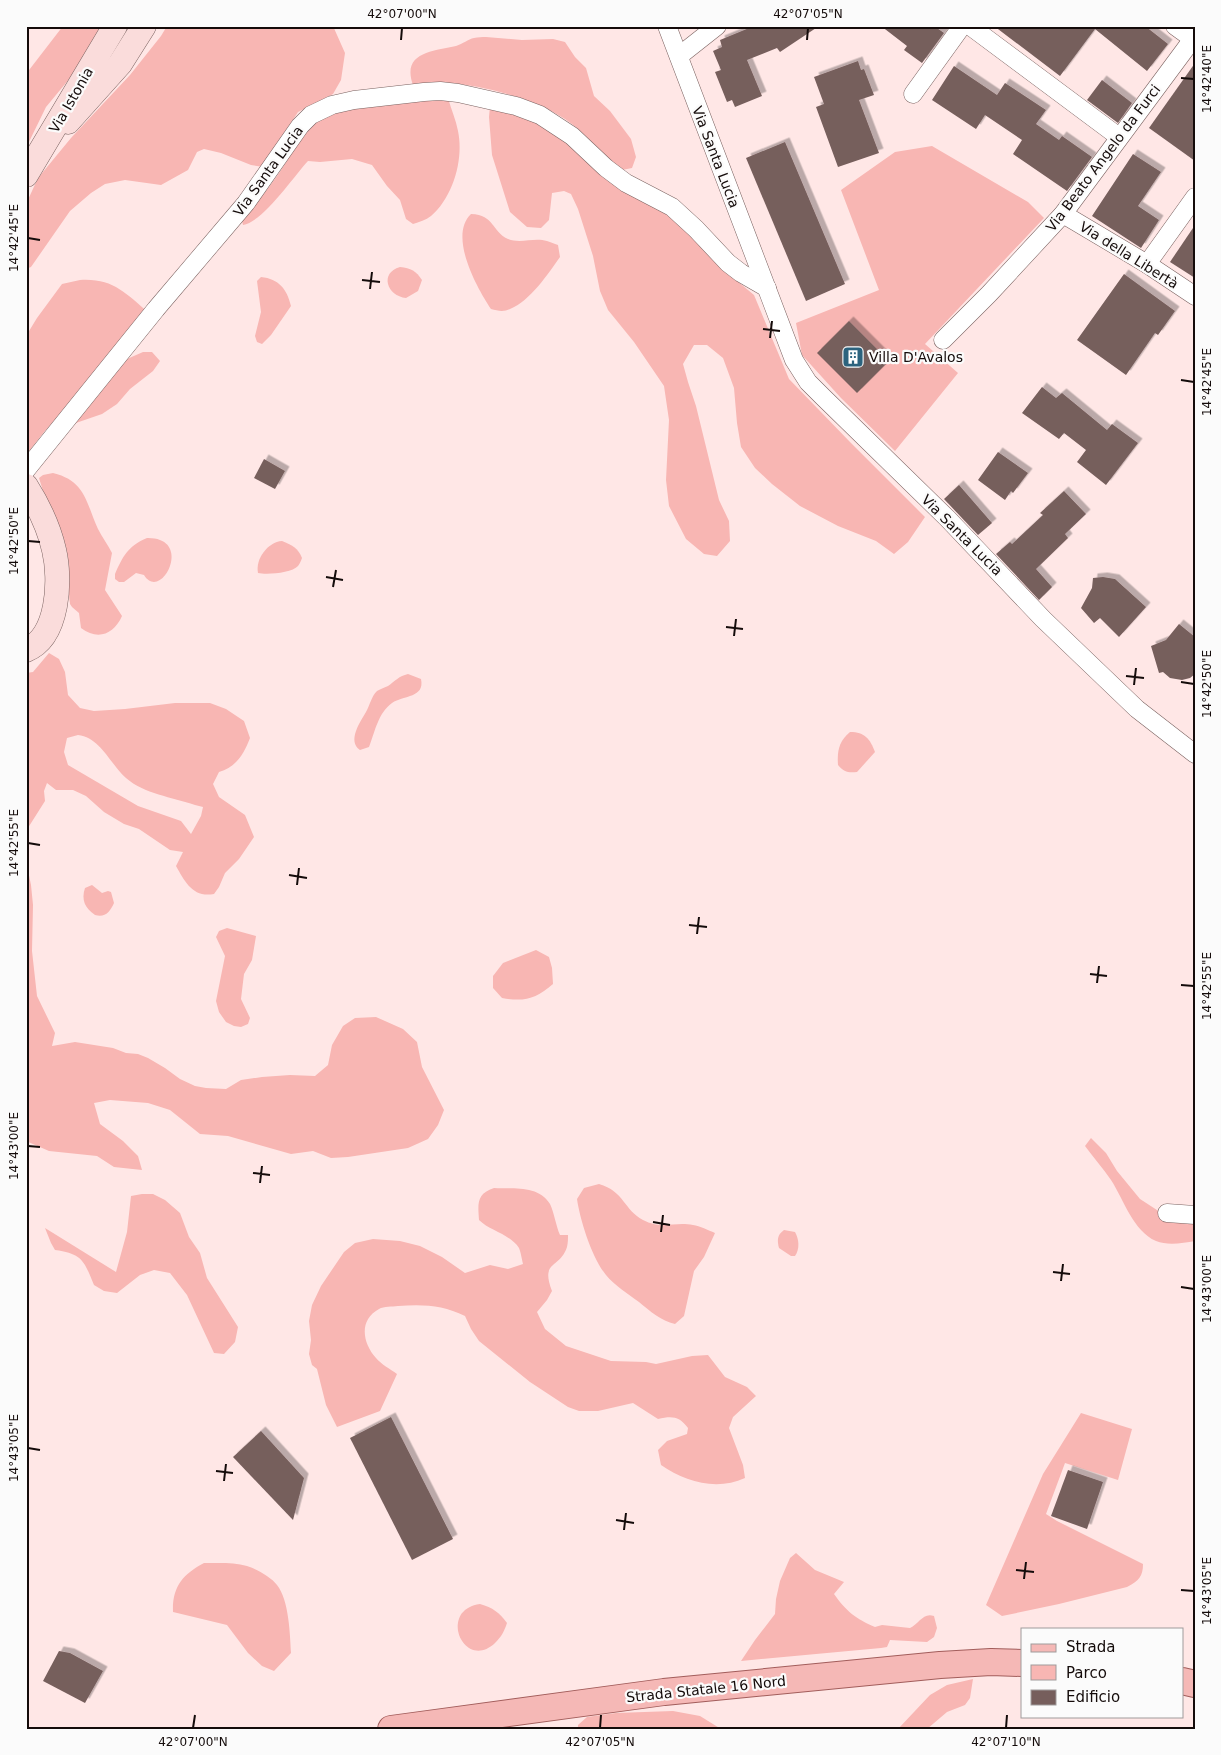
<svg xmlns="http://www.w3.org/2000/svg" width="1221" height="1755" font-family="'DejaVu Sans',sans-serif">
<style>
.green{fill:#f8b6b3;fill-rule:evenodd}
.building{fill:#765e5c;filter:url(#shadow)}
.lines{fill:none;stroke-linecap:round;stroke-linejoin:round}
.street-casing{stroke:#7a6260;stroke-width:19}
.secondary-casing{stroke:#7a6260;stroke-width:25}
.primary-casing{stroke:#a25d5b;stroke-width:28}
.street{stroke:#fff;stroke-width:18}
.secondary{stroke:#fadcdb;stroke-width:24}
.primary{stroke:#f5b8b6;stroke-width:26}
.ticks{fill:none;stroke:#140b0a;stroke-width:2}
.labels{text-anchor:middle;stroke-width:4.5;stroke-linejoin:round;paint-order:stroke}
.street-label{font-size:14px;fill:#140b0a;stroke:#fbfbfb}
.poi-label{font-size:14px;fill:#140b0a;stroke:#fbfbfb;text-anchor:start}
.neatline{fill:none;stroke:#140b0a;stroke-width:2}
.ticks-label{font-size:12px;text-anchor:middle;fill:#140b0a}
</style>
<defs>
<filter id="shadow"><feDropShadow dx="4.5" dy="-4.5" stdDeviation="0" flood-color="#0004"/></filter>
</defs>
<rect width="100%" height="100%" fill="#ffe7e6"/>
<g class="green">
<path d="M63,26H108L75,72L46,107L26,148V74Z"/>
<path d="M167,26H333L345,53L341,80L333,94L298,112L263,167L251,165L221,153L204,149L197,152L188,170L161,185L125,180L105,184L91,193L70,211L31,267L26,269V204L38,178L71,138L130,75L161,36Z"/>
<path d="M486,37L522,40L553,39L565,42L575,57L586,68L594,96L610,111L631,139L636,157L632,168L622,170C601,156 587,133 565,119C535,99 483,85 447,83C436,82 424,84 413,85C401,52 434,51 456,46C463,44 468,39 474,38C478,37 482,37 486,37Z"/>
<path d="M448,98C451,109 456,120 458,131C464,159 453,197 431,216C426,220 419,222 413,224L406,219L400,200L387,186L372,165L352,159L320,162L308,161C294,176 263,222 243,225L242,221L245,217C259,200 273,183 285,164C291,155 295,143 302,134C328,100 407,101 448,98Z"/>
<path d="M490,106L522,115L552,129L582,158L611,183L631,194L668,212L718,265L754,295L789,379L850,442L925,517L908,542L894,554L876,541L838,526L800,506L772,484L755,468L741,447L737,423L734,388L723,358L707,345H694L683,364L688,382L696,406L719,500L729,521L730,541L717,556L704,554L686,539L669,506L666,480L669,420L664,386L634,342L608,310L600,291L593,256L578,209L571,194L564,191L552,193L549,220L541,228L527,227L510,212L492,155L489,117Z"/>
<path d="M932,146L1028,202L1044,218L925,344L958,373L895,451L841,398L802,355L796,323L879,290L841,190L895,152Z"/>
<path d="M471,214C495,215 491,231 508,239C521,244 534,237 547,241C551,242 554,244 558,245L560,257C548,274 530,301 510,309C504,312 498,311 491,309C477,288 448,236 471,214Z"/>
<path d="M400,267C411,268 416,271 422,280L418,291L406,298C387,296 379,273 400,267Z"/>
<path d="M261,277C279,279 287,289 291,306L271,335L262,344L257,342L255,336L261,312L257,281Z"/>
<path d="M80,280C113,278 125,293 148,312L97,374L44,432L26,455V336L37,318L62,284Z"/>
<path d="M143,352H152L160,361L153,371L130,389L117,404L102,414L73,424L127,359Z"/>
<path d="M53,473C86,481 86,503 98,529C102,537 108,545 112,553L105,590L122,616C114,634 98,641 81,628L79,613L72,607L70,604L65,562L39,478L43,475Z"/>
<path d="M147,538C195,537 161,603 144,575L136,573L124,582H119L115,579V574C123,556 128,546 147,538Z"/>
<path d="M282,541C292,545 298,548 302,558C301,561 300,563 298,566C292,573 267,575 258,573C255,559 268,542 282,541Z"/>
<path d="M49,653L59,659L65,672L68,695L80,708L94,711L125,709L175,703H210L226,709L244,721L250,738C244,754 236,767 219,772L213,784L219,797L245,815L254,837L239,859L225,873L219,887L214,894C193,898 185,882 176,866L183,852L170,850L139,829L124,824L104,812L86,796L73,790H56L47,783L44,791L45,801L26,831V673L33,672ZM78,735C101,738 110,764 126,778C144,794 172,797 195,805L203,807L201,816L191,834L181,821L138,806L68,765L64,752L67,738Z"/>
<path d="M408,674L421,679C425,698 404,695 392,703C378,713 375,732 369,747L360,750C347,741 360,722 366,712C370,705 371,697 377,691C380,689 384,688 388,686C395,681 399,676 408,674Z"/>
<path d="M850,732C865,732 870,739 875,752L857,772C848,773 844,772 838,765C837,751 839,741 850,732Z"/>
<path d="M26,861L31,885L33,905L32,951L37,996L55,1033L52,1046L75,1042L113,1048L126,1053L138,1054L148,1058L165,1068L180,1079L195,1086L206,1088L226,1089L241,1080L262,1077L290,1075L315,1076L328,1065L332,1045L343,1026L355,1018L376,1017L403,1029L417,1042L422,1067L444,1110L438,1125L428,1139L408,1148L348,1157L331,1158L313,1151L291,1154L228,1136L200,1134L170,1110L148,1103L110,1100L94,1103L100,1124L123,1141L138,1156L142,1170L114,1167L97,1156L49,1151L26,1141Z"/>
<path d="M92,885L102,893L108,891L111,892L114,903C110,912 105,918 95,915C85,908 81,900 85,888Z"/>
<path d="M227,928L256,936L252,960L244,974L241,999L250,1018L248,1024L241,1027L234,1026L226,1022L219,1012L216,1001L225,956L216,937L219,931Z"/>
<path d="M536,950L549,957L552,968L553,984C536,999 524,1002 502,998L493,988V976L503,963Z"/>
<path d="M1091,1138L1106,1153L1117,1171L1140,1199L1160,1212L1195,1219V1241C1183,1243 1168,1246 1156,1241C1133,1231 1124,1200 1111,1180C1103,1168 1093,1157 1085,1146Z"/>
<path d="M599,1184C624,1191 624,1210 643,1220C662,1230 675,1221 693,1225C700,1226 708,1230 715,1233L704,1257L694,1271L684,1316L675,1324C661,1321 650,1311 639,1302C628,1294 614,1285 606,1275C592,1258 580,1220 577,1199L584,1188Z"/>
<path d="M494,1188C513,1189 539,1185 550,1204C554,1212 556,1226 560,1235H568C568,1238 568,1243 567,1247C560,1269 540,1260 552,1291L547,1300L537,1312L545,1329L566,1346L611,1361L646,1362L656,1364L692,1356L708,1355L725,1377L747,1387L756,1396L733,1417L729,1428L743,1465L745,1478C717,1491 685,1482 661,1465L658,1450L667,1441L687,1434L688,1428C679,1416 672,1416 658,1419L633,1403L598,1411H579L568,1407L530,1382L479,1341L471,1329L465,1316C443,1305 423,1304 398,1306C392,1307 384,1306 379,1309C359,1320 362,1342 376,1358C381,1364 390,1369 397,1374L380,1411L337,1427L326,1405L317,1369L312,1365L309,1354L311,1340L309,1321L312,1305L321,1286L344,1252L355,1243L373,1239L400,1241L420,1246L442,1257L465,1273L490,1265L508,1269L523,1264C522,1260 521,1253 519,1248C510,1234 490,1231 479,1220C478,1204 476,1194 494,1188Z"/>
<path d="M142,1194H153L165,1200L180,1213L189,1237L200,1253L207,1278L238,1327L235,1342L224,1354L214,1353L187,1295L170,1273L154,1270L140,1275L117,1293L104,1291L94,1285C84,1261 83,1254 55,1250L51,1243L45,1228L116,1272L127,1232L131,1196Z"/>
<path d="M784,1230L795,1232C799,1239 800,1249 795,1256H791L779,1248C777,1240 777,1235 784,1230Z"/>
<path d="M1081,1413L1132,1429L1118,1480L1065,1463L1046,1514L1057,1521L1143,1564C1143,1576 1139,1581 1127,1587L1059,1604L1002,1616L986,1605L1043,1474Z"/>
<path d="M796,1553L815,1570L844,1582L834,1594C846,1611 856,1619 875,1627L882,1625L910,1628C919,1624 923,1612 934,1616L937,1628L934,1637L927,1642L890,1640L887,1647L881,1648L741,1661L755,1640L775,1614L776,1599L780,1581L790,1558Z"/>
<path d="M204,1563C218,1563 234,1562 247,1566C256,1569 271,1577 277,1585C289,1600 290,1634 291,1653L274,1671L262,1666L248,1653L227,1625L173,1612C172,1587 183,1574 204,1563Z"/>
<path d="M480,1604C493,1608 499,1612 507,1623C504,1632 501,1637 495,1643C464,1672 437,1610 480,1604Z"/>
<path d="M973,1679L970,1698L965,1705L947,1712L927,1729H898L930,1695L947,1685Z"/>
<path d="M673,1711L700,1716L721,1729H578V1725L587,1717L616,1713Z"/>
</g>
<g class="building">
<path d="M754,26H819L780,52L777,48L747,60L762,96L735,107L732,100L727,102L715,72L721,70L713,51L722,47L720,40Z"/>
<path d="M881,26H934L944,33L922,63L904,50L907,46Z"/>
<path d="M994,26H1145L1168,44L1147,71L1095,29L1060,76Z"/>
<path d="M858,61L861,70L864,69L874,95L859,100L879,153L838,167L816,107L824,104L814,77Z"/>
<path d="M1195,63V161L1149,128Z"/>
<path d="M954,66L997,95L1005,83L1046,110L1036,124L1059,140L1062,136L1092,157L1067,191L1013,154L1022,140L985,115L976,129L932,100Z"/>
<path d="M1102,80L1132,103L1118,123L1087,100Z"/>
<path d="M785,142L845,284L806,301L746,158Z"/>
<path d="M1133,154L1161,172L1138,206L1159,220L1141,248L1092,216Z"/>
<path d="M1195,225V278L1170,262Z"/>
<path d="M1124,274L1175,311L1158,335L1155,333L1126,375L1077,340Z"/>
<path d="M849,321L889,361L857,393L817,353Z"/>
<path d="M1042,387L1056,398L1062,393L1107,430L1112,424L1138,443L1106,485L1077,462L1086,450L1064,433L1059,439L1022,413Z"/>
<path d="M998,452L1028,473L1013,493L1011,491L1005,500L978,480Z"/>
<path d="M264,459L285,471L275,489L254,478Z"/>
<path d="M959,485L992,523L978,535L944,499Z"/>
<path d="M1064,491L1086,514L1065,534L1068,538L1036,569L1052,587L1039,600L996,554L1010,542L1012,544L1043,515L1040,513Z"/>
<path d="M1103,577L1115,579L1146,607L1119,637L1100,618L1094,623L1081,608L1092,588L1093,578Z"/>
<path d="M1179,624L1195,637V674L1190,678L1182,680L1170,678L1163,672L1159,673L1151,646L1166,640Z"/>
<path d="M391,1417L453,1539L412,1560L350,1438Z"/>
<path d="M261,1431L304,1478L293,1520L233,1457Z"/>
<path d="M1068,1470L1103,1482L1087,1529L1051,1516Z"/>
<path d="M59,1651L70,1653L103,1671L85,1703L43,1681Z"/>
</g>
<g class="lines">
<g class="street-casing">
<g id="street">
<path d="M667,26L794,360L808,382L823,397L948,519L1043,619L1137,709L1195,754"/>
<path d="M970,26L1119,137"/>
<path d="M1175,26L1193,39"/>
<path d="M679,56L717,26"/>
<path d="M913,94L962,26"/>
<path d="M1063,214L1147,264L1195,296"/>
<path d="M1147,264L1195,197"/>
<path d="M943,340L989,294L1063,214L1195,36"/>
<path d="M26,470L156,309L246,203L300,126L311,115L332,105L354,100L424,92L440,91L458,93L516,106L540,115L572,136L606,168L626,183L672,207L696,229L728,263L741,273L767,288"/>
<path d="M1167,1213L1195,1215"/>
</g>
</g>
<g class="secondary-casing">
<g id="secondary">
<path d="M68,122L120,64L144,26"/>
<path d="M26,175L115,26"/>
<path d="M26,486C38,505 49,528 54,550C61,579 59,637 26,650"/>
</g>
</g>
<g class="primary-casing">
<g id="primary">
<path d="M1182,1681L1195,1684"/>
<path d="M391,1729L664,1692L940,1665L991,1662L1022,1663"/>
</g>
</g>
<use href="#street" class="street"/>
<use href="#secondary" class="secondary"/>
<use href="#primary" class="primary"/>
</g>
<path class="ticks" d="M401,40L402,28M807,40L808,28M1181,78L1194,79M28,238L40,240M362,280L380,282M370,289L372,272M763,329L780,331M770,338L772,321M1181,380L1194,382M28,541L40,542M326,577L343,580M333,587L336,570M726,627L743,629M734,636L736,619M1126,676L1144,678M1181,682L1194,684M1134,685L1136,668M28,843L40,845M289,875L307,878M297,885L299,868M689,925L707,927M697,934L699,917M1090,974L1107,976M1097,983L1099,966M1181,985L1194,986M28,1146L40,1147M253,1173L270,1175M260,1183L262,1166M653,1222L670,1225M661,1232L663,1215M1053,1272L1070,1274M1061,1281L1063,1264M1181,1287L1194,1289M28,1448L40,1450M216,1471L233,1473M224,1481L226,1464M616,1520L634,1523M624,1530L626,1513M1016,1570L1034,1572M1024,1579L1026,1562M1181,1590L1194,1591M193,1728L195,1715M600,1728L601,1715M1006,1728L1007,1715"/>
<defs>
<g id="building-square" transform="scale(1.125)"><rect x="-9" y="-9" width="18" height="18" rx="4" fill="#2c637e" stroke="#fbfbfb"/><path d="M-4-6H4V6H1V3H-1V6H-4ZM-2.5-4.3h1.7v1.8h-1.7ZM.8-4.3h1.7v1.8H.8ZM-2.5-1h1.7V.8h-1.7ZM.8-1h1.7V.8H.8Z" fill="#fff"/></g>
</defs>
<g fill-rule="evenodd">
<use href="#building-square" x="853" y="357"/>
</g>
<g class="labels">
<g class="street-label">
<text transform="translate(71 100) rotate(-60)" y="5">Via Istonia</text>
<text transform="translate(716 157) rotate(69)" y="5">Via Santa Lucia</text>
<text transform="translate(1103 158) rotate(-53)" y="5">Via Beato Angelo da Furci</text>
<text transform="translate(268 171) rotate(-54)" y="5">Via Santa Lucia</text>
<text transform="translate(1129 255) rotate(32)" y="5">Via della Libertà</text>
<text transform="translate(962 535) rotate(45)" y="5">Via Santa Lucia</text>
<text transform="translate(706 1689) rotate(-6)" y="5">Strada Statale 16 Nord</text>
</g>
<g class="poi-label">
<text x="869" y="362">Villa D'Avalos</text>
</g>
</g>
<rect width="1221" height="1755" fill="none" stroke="#fbfbfb" stroke-width="55"/>
<rect x="1021" y="1628" width="162" height="90" fill="#fbfbfb" stroke="#9f9b9b"/>
<rect x="1031" y="1644" width="25" height="8" fill="#f5b8b6" stroke="#9f9b9b"/>
<text x="1066" y="1652" font-size="15" fill="#140b0a">Strada</text>
<rect x="1031" y="1665" width="25" height="15" fill="#f8b6b3" stroke="#9f9b9b"/>
<text x="1066" y="1678" font-size="15" fill="#140b0a">Parco</text>
<rect x="1031" y="1690" width="25" height="15" fill="#765e5c" stroke="#9f9b9b"/>
<text x="1066" y="1702" font-size="15" fill="#140b0a">Edificio</text>
<rect x="28" y="28" width="1166" height="1700" class="neatline"/>
<g class="ticks-label">
<text x="402" y="18">42°07'00"N</text>
<text x="808" y="18">42°07'05"N</text>
<text transform="translate(1207 79) rotate(-90)" y="4">14°42'40"E</text>
<text transform="translate(14 238) rotate(-90)" y="4">14°42'45"E</text>
<text transform="translate(1207 382) rotate(-90)" y="4">14°42'45"E</text>
<text transform="translate(14 541) rotate(-90)" y="4">14°42'50"E</text>
<text transform="translate(1207 684) rotate(-90)" y="4">14°42'50"E</text>
<text transform="translate(14 843) rotate(-90)" y="4">14°42'55"E</text>
<text transform="translate(1207 986) rotate(-90)" y="4">14°42'55"E</text>
<text transform="translate(14 1146) rotate(-90)" y="4">14°43'00"E</text>
<text transform="translate(1207 1289) rotate(-90)" y="4">14°43'00"E</text>
<text transform="translate(14 1448) rotate(-90)" y="4">14°43'05"E</text>
<text transform="translate(1207 1591) rotate(-90)" y="4">14°43'05"E</text>
<text x="193" y="1746">42°07'00"N</text>
<text x="600" y="1746">42°07'05"N</text>
<text x="1006" y="1746">42°07'10"N</text>
</g>
</svg>
